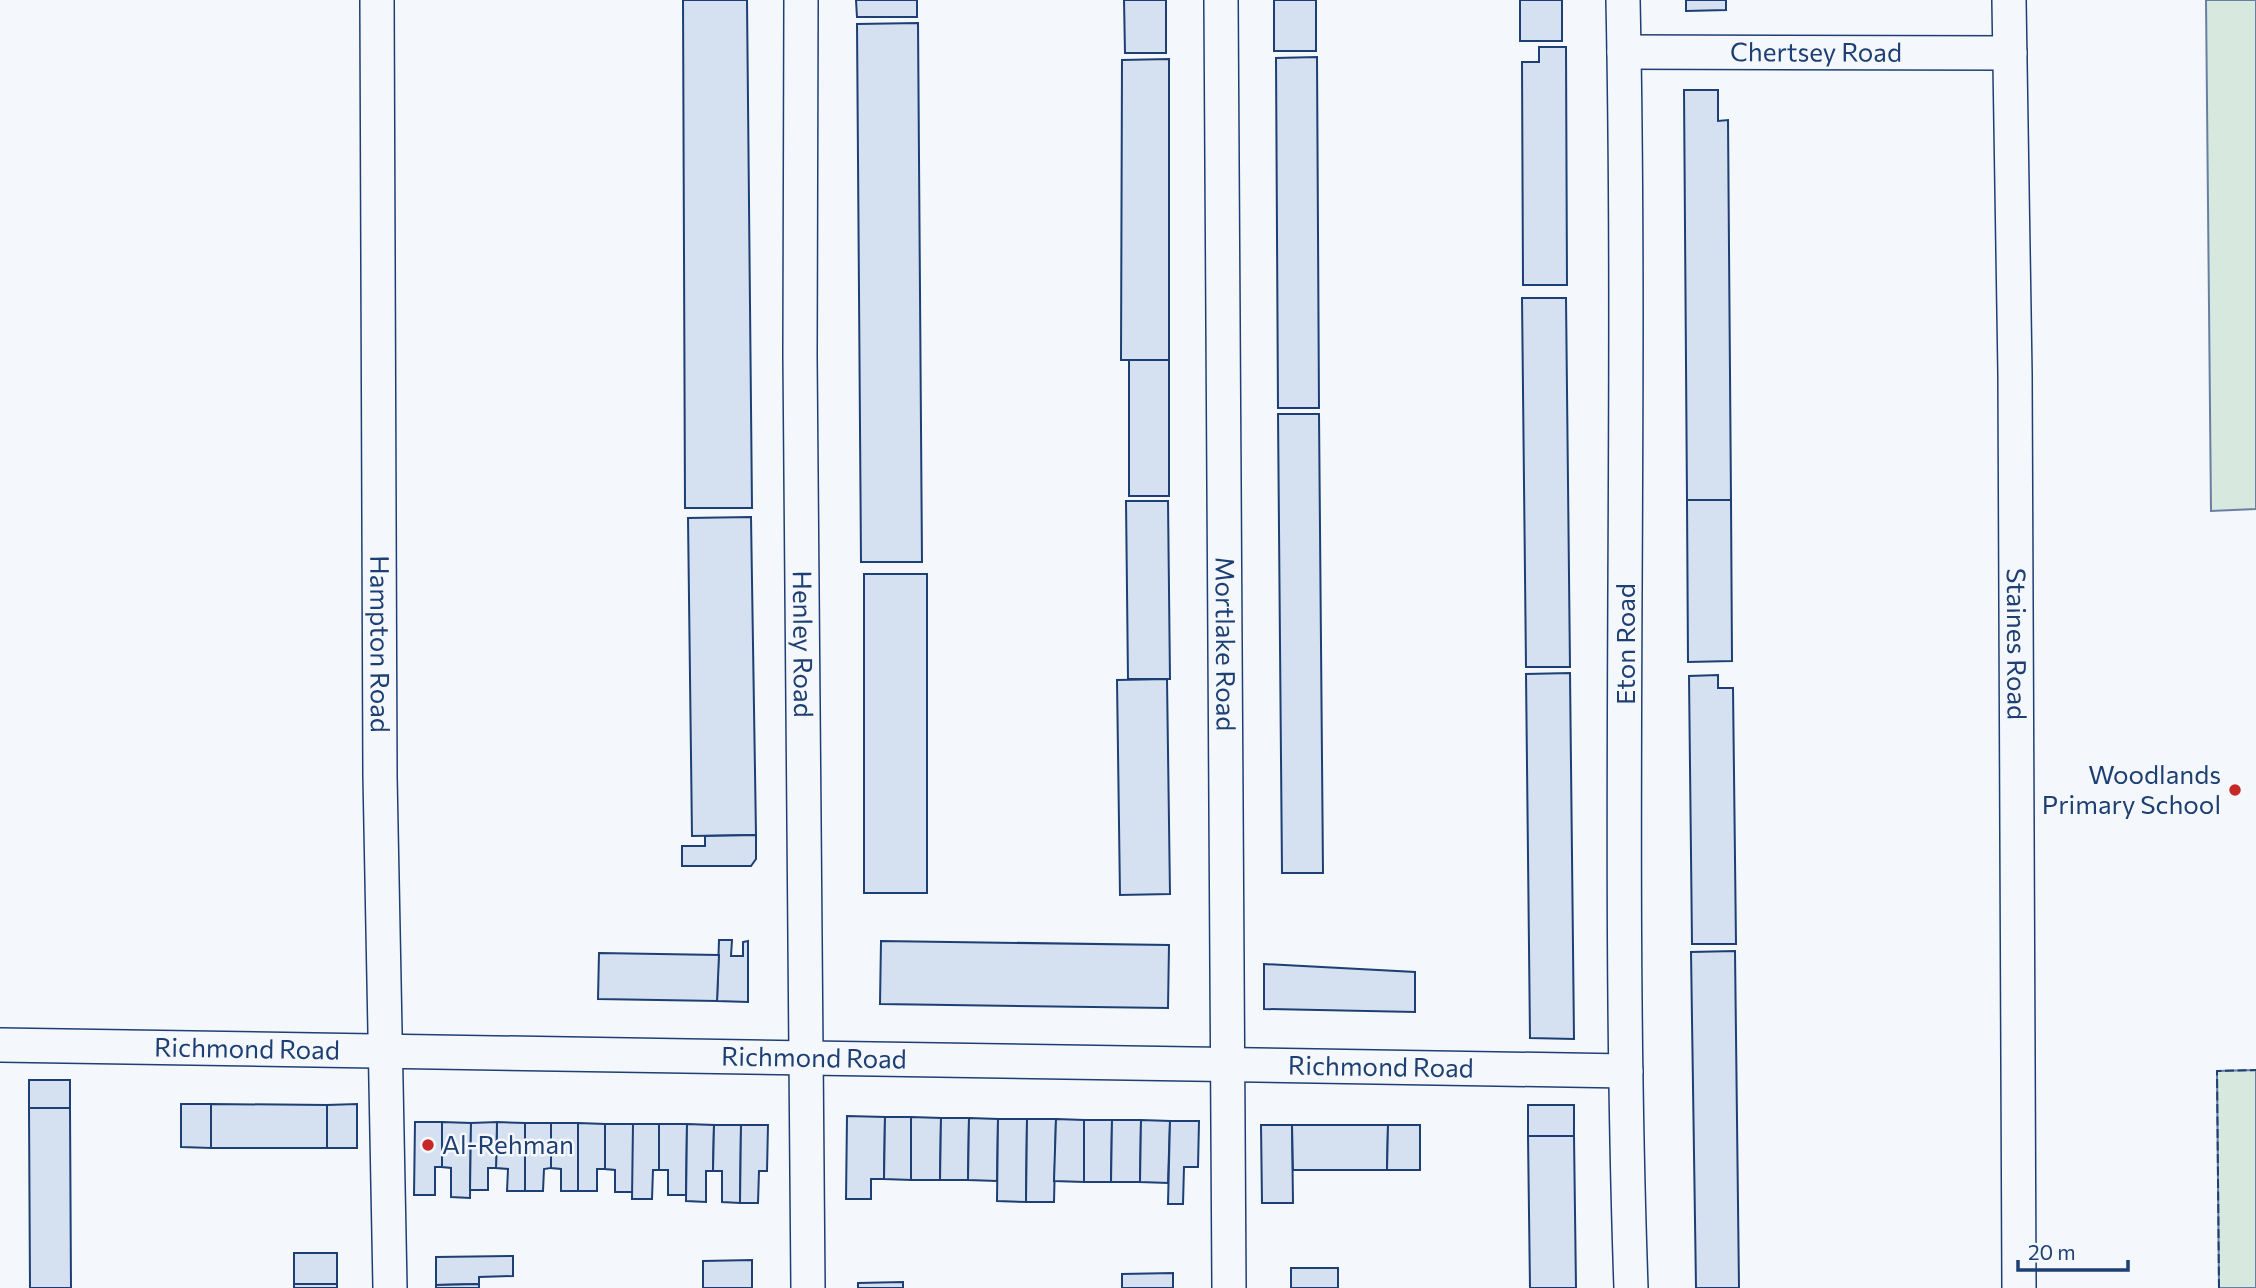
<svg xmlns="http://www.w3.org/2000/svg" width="2256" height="1288" font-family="Commissioner,sans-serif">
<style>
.green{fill:#d7e8df;stroke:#687fa3;stroke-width:2}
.building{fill:#d5e0f0;stroke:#1d3f73;stroke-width:2}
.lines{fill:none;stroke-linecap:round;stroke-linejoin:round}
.street-casing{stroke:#1d3f73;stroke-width:36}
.street{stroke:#f4f7fb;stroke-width:33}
.fence{stroke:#1d3f73;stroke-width:2;stroke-dasharray:9 3.5;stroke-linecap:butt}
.poi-dot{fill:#c62828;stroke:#f4f7fb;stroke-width:2.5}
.labels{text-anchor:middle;stroke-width:5;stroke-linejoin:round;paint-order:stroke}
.street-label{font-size:26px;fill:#1d3f73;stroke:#f4f7fb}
.poi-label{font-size:26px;fill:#1d3f73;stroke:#f4f7fb;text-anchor:end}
</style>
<rect width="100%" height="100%" fill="#f4f7fb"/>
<g class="green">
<path d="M2206,0H2256V509L2211,511Z"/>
<path d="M2256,1070V1288H2219L2217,1071Z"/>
</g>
<g class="building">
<path d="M683,0H747L752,508H685Z"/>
<path d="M856,0H917V17H857Z"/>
<path d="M1124,0H1166V53H1125Z"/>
<rect x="1274" y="0" width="42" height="51"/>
<rect x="1520" y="0" width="42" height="41"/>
<path d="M1686,0H1726V10L1686,11Z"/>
<path d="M918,23L922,562H861L857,24Z"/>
<path d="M1539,47H1566L1567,285H1523L1522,62H1539Z"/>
<path d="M1317,57L1319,408H1278L1276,58Z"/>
<path d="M1169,59V360H1121L1122,60Z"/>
<path d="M1684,90H1718V121L1728,120L1731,500H1687Z"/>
<path d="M1522,298H1566L1570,667H1526Z"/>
<rect x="1129" y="360" width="40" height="136"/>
<path d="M1278,414H1319L1323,873H1282Z"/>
<path d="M1687,500H1731L1732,661L1688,662Z"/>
<path d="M1126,501H1168L1170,679H1128Z"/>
<path d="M751,517L756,835L692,836L688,518Z"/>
<rect x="864" y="574" width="63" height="319"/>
<path d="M1570,673L1574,1039L1530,1038L1526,674Z"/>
<path d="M1718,675V688H1733L1736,944H1692L1689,676Z"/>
<path d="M1167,679L1170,894L1120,895L1117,680Z"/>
<path d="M756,835V859L751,866H682V846H705V836Z"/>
<path d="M719,940H732L731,956H743V942L748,941V1002L717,1001Z"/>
<path d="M881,941L1169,945L1168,1008L880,1004Z"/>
<path d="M1735,951L1739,1288H1696L1691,952Z"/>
<path d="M599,953L719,955L717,1001L598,999Z"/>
<path d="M1264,964L1415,972V1012L1264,1009Z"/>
<rect x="29" y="1080" width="41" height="28"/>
<path d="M181,1104H211V1148L181,1147Z"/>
<path d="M211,1104L327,1105V1148H211Z"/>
<path d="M357,1104V1148H327V1105Z"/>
<rect x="1528" y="1105" width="46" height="31"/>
<path d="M29,1108H70L71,1288H30Z"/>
<path d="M847,1116L885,1117L884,1179H871V1199H846Z"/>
<path d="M885,1117H911V1180L884,1179Z"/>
<path d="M911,1117L941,1118L940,1180H911Z"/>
<path d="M941,1118H969L968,1180H940Z"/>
<path d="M969,1118L998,1119L997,1181L968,1180Z"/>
<path d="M998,1119H1027L1026,1202L997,1201Z"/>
<path d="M1027,1119H1056L1054,1202H1026Z"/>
<path d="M1056,1119L1084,1120V1182L1054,1181Z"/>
<path d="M1084,1120H1112L1111,1182H1084Z"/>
<path d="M1112,1120H1141L1140,1182H1111Z"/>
<path d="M1141,1120L1170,1121L1168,1183L1140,1182Z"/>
<path d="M1170,1121H1199L1198,1167H1184L1183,1204H1168Z"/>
<path d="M415,1122H442V1167H435V1195H414Z"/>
<path d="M442,1122L471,1123L470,1198L451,1197V1168L442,1167Z"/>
<path d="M497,1122L525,1123V1191H507L508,1169L496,1168Z"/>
<path d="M497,1122L496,1168H488V1190H470L471,1123Z"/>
<path d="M525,1123H551V1168L544,1169L543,1191H525Z"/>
<path d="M551,1123H578V1191H561V1169L551,1168Z"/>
<path d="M578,1123L605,1124V1169H597V1191H578Z"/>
<path d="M605,1124H633V1192H615V1170L605,1169Z"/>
<path d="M633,1124H659V1170H653L652,1199H632Z"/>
<path d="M659,1124H687L686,1195H668V1170H659Z"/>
<path d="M687,1124L714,1125L713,1171H706V1202L686,1201Z"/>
<path d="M714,1125H741L740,1203L722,1202V1171H713Z"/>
<path d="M741,1125H768L767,1171H759L758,1203H740Z"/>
<path d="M1261,1125H1292L1293,1203H1262Z"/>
<path d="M1292,1125H1388L1387,1170H1293Z"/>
<path d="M1388,1125H1420V1170H1387Z"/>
<path d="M1528,1136H1574L1576,1288H1530Z"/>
<rect x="294" y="1253" width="43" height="31"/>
<path d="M513,1256V1276L479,1277V1284L436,1285V1257Z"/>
<path d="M752,1260V1288H703V1261Z"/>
<rect x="1291" y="1268" width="47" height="20"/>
<path d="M1173,1273V1288H1122V1274Z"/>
<path d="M903,1282V1288H858V1283Z"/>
<rect x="294" y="1284" width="43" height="4"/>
<path d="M479,1284V1288H436V1285Z"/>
</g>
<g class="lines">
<g class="street-casing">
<g id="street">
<path id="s1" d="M377,0L380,776L390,1288"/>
<path id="s2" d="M801,0L800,356L808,1288"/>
<path id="s3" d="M1221,0L1229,1288"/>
<path d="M1623,0C1632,429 1616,859 1631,1288"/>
<path id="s4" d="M2009,0L2015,374L2019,1288"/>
<path id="s5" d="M1624,52L2010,53"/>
<path id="s6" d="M0,1045L1626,1071"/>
</g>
</g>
<use href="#street" class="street"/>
<path class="fence" d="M2219,1288L2217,1071L2256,1070"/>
</g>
<g class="poi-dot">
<circle cx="2235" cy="790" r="7"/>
<circle cx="428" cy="1145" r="7"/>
</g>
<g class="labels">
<g class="street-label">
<text dy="9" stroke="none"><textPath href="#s5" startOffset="192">Chertsey Road</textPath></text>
<text dy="9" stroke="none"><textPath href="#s1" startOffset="644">Hampton Road</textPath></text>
<text dy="9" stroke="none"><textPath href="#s2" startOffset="644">Henley Road</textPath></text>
<text dy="9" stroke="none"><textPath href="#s3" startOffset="644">Mortlake Road</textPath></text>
<text transform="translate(1626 644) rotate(-90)" y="9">Eton Road</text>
<text dy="9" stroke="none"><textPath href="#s4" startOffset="644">Staines Road</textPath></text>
<text dy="9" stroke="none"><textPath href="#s6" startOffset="247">Richmond Road</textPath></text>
<text dy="9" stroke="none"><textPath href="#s6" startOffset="814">Richmond Road</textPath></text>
<text dy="9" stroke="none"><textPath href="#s6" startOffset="1381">Richmond Road</textPath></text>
</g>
<g class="poi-label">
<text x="2221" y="784">Woodlands<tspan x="2221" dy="30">Primary School</tspan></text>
<text x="442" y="1154" text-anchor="start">Al-Rehman</text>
</g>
</g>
<path d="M2018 1260v10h110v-10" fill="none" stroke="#1d3f73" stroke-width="3.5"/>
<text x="2028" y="1260" font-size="21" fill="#1d3f73" stroke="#f4f7fb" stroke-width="5" paint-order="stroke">20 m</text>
</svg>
